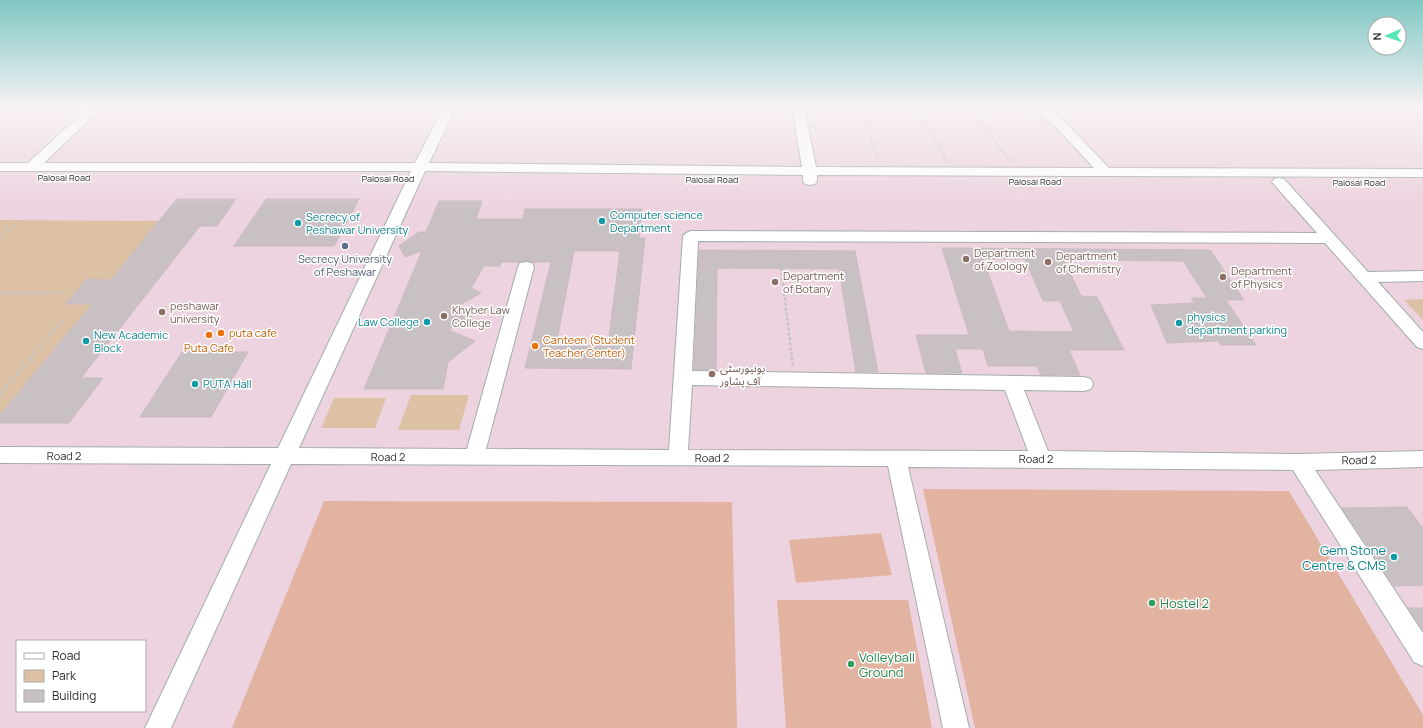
<svg xmlns="http://www.w3.org/2000/svg" width="1423" height="728" font-family="Manrope,'Noto Sans Arabic',sans-serif">
<style>
.education{fill:#ecd3df;fill-rule:evenodd}
.green{fill:#ddc1a4}
.pitch{fill:#e3b3a2}
.building{fill:#c9c0c4;stroke:#c9bbc2;fill-rule:evenodd}
.lines{fill:none;stroke-linecap:round;stroke-linejoin:round}
.minor-casing{stroke:#a4adaa;stroke-width:2}
.path-far1{stroke:#c4c4c4;stroke-width:2;stroke-dasharray:2.5 1.5;stroke-linecap:butt}
.path{stroke:#c4c4c4;stroke-width:2.5;stroke-dasharray:3 2;stroke-linecap:butt}
.minor{fill:#fff;fill-rule:evenodd}
.culture-dot{fill:#0f9aa8;stroke:#fff;stroke-width:1.5}
.service-dot{fill:#5c6f8a;stroke:#fff;stroke-width:1.5}
.education-dot{fill:#8d6e63;stroke:#fff;stroke-width:1.5}
.food-dot{fill:#e8710a;stroke:#fff;stroke-width:1.5}
.leisure-dot{fill:#2e9e5b;stroke:#fff;stroke-width:1.5}
.labels{text-anchor:middle;stroke-width:3;stroke-linejoin:round;paint-order:stroke}
.far-street-label{font-size:9px;fill:#2d2d2d;stroke:#fff}
.culture-label{font-size:11px;fill:#0d838f;stroke:#fff;text-anchor:start}
.education-label{font-size:11px;fill:#785e54;stroke:#fff;text-anchor:start}
.service-label{font-size:11px;fill:#4e5e75;stroke:#fff}
.food-label{font-size:11px;fill:#c56008;stroke:#fff;text-anchor:start}
.street-label{font-size:11px;fill:#2d2d2d;stroke:#fff}
.near-culture-label{font-size:13px;fill:#0d838f;stroke:#fff;text-anchor:end}
.near-leisure-label{font-size:13px;fill:#27864d;stroke:#fff;text-anchor:start}
</style>
<rect width="100%" height="100%" fill="#ede2e8"/>
<path class="education" d="M0,107H1423V728H0ZM17,641H145V711H17Z"/>
<g class="green">
<path d="M0,220L159,221L111,280L87,279L92,304L0,415Z"/>
<path d="M1423,299V320L1404,300Z"/>
<path d="M411,395H469L459,430H398Z"/>
<path d="M334,398H386L375,428H321Z"/>
</g>
<g class="pitch">
<path d="M923,489L1289,491L1423,715V728H975Z"/>
<path d="M324,501L732,502L737,728H232Z"/>
<path d="M881,533L892,575L796,583L789,540Z"/>
<path d="M777,600H908L932,728H786Z"/>
</g>
<g class="building">
<path d="M177,199H236L217,226H200L81,378H103L69,423H0V415L92,304H66L87,279L111,280Z"/>
<path d="M266,199H359L334,246H234Z"/>
<path d="M439,201H482L476,219H523L525,209H642L639,238H645L631,369L525,368L551,262H533L526,261L519,262H501L500,266H484L471,288L481,293L454,308L476,314L448,330L475,341L448,362L443,389H364L422,251L405,257L399,246L419,232H426ZM574,251H620L608,346H556Z"/>
<path d="M942,248L1210,250L1244,300H1226L1256,345H1221L1218,341L1167,343L1151,305L1195,303L1191,298H1207L1183,261L1064,260L1081,296L1097,297L1124,350H1069L1080,375H1041L1037,366H988L983,349H955L962,373H926L916,335H969ZM983,259H1025L1043,301H1060L1074,332L1009,331Z"/>
<path d="M699,250L855,251L878,372H856L839,269L717,268L716,370H694Z"/>
<path d="M182,352H248L211,417H140Z"/>
<path d="M1407,507L1423,528V585L1394,586L1342,508Z"/>
<path d="M1408,608H1423V630Z"/>
</g>
<g class="lines">
<g class="minor-casing">
<path id="minor" d="M89,107H102L44,163H415L444,107H456L429,163L802,167L792,107H804L816,167L1094,168L1055,126L1029,107H1043L1063,120L1109,168L1423,169V177L817,175V181L815,184L810,185L805,184L803,181V175L425,171L299,448L467,449L518,267L520,263L526,262L532,263L534,267L486,449L669,450L683,236L686,233L691,231L1317,233L1272,182L1274,179L1279,178L1284,179L1368,272L1423,271V281L1378,282L1423,332V349L1417,347L1325,243L698,241L692,371L1084,377L1091,379L1093,384L1091,389L1084,391L1024,390L1048,451L1299,454L1423,451V467L1315,470L1423,633V666L1414,662L1293,470L908,467L969,728H943L888,466L291,464L171,728H145L271,464L0,463V447L278,448L411,171H0V163H28ZM692,385L1005,390L1028,451L688,450Z"/>
</g>
<g class="path-far1">
<path d="M860,107L879,161"/>
<path d="M918,107L947,162"/>
<path d="M971,107L1009,161"/>
<path d="M0,238L15,224"/>
</g>
<g class="path">
<path d="M781,268L793,367"/>
<path d="M0,293H66"/>
<path d="M0,395L63,319"/>
</g>
<use href="#minor" class="minor"/>
</g>
<linearGradient id="sky" x2="0" y2="1"><stop stop-color="#7fc7c3"/><stop offset="0.51" stop-color="#f7f2f5"/><stop offset="1" stop-color="#f7f2f5" stop-opacity="0"/></linearGradient>
<rect width="1423" height="209" fill="url(#sky)"/>
<g class="culture-dot">
<circle cx="602" cy="221" r="4"/>
<circle cx="298" cy="223" r="4"/>
<circle cx="427" cy="322" r="4"/>
<circle cx="1179" cy="323" r="4"/>
<circle cx="86" cy="341" r="4"/>
<circle cx="195" cy="384" r="4"/>
<circle cx="1394" cy="557" r="4"/>
</g>
<circle class="service-dot" cx="345" cy="246" r="4"/>
<g class="education-dot">
<circle cx="966" cy="259" r="4"/>
<circle cx="1048" cy="262" r="4"/>
<circle cx="1223" cy="277" r="4"/>
<circle cx="775" cy="282" r="4"/>
<circle cx="162" cy="312" r="4"/>
<circle cx="444" cy="316" r="4"/>
<circle cx="712" cy="374" r="4"/>
</g>
<g class="food-dot">
<circle cx="221" cy="333" r="4"/>
<circle cx="209" cy="335" r="4"/>
<circle cx="535" cy="346" r="4"/>
</g>
<g class="leisure-dot">
<circle cx="1152" cy="603" r="4"/>
<circle cx="851" cy="664" r="4"/>
</g>
<g class="labels">
<g class="far-street-label">
<text x="64" y="181">Palosai Road</text>
<text x="388" y="182">Palosai Road</text>
<text x="712" y="183">Palosai Road</text>
<text x="1035" y="185">Palosai Road</text>
<text x="1359" y="186">Palosai Road</text>
</g>
<g class="culture-label">
<text x="610" y="219">Computer science<tspan x="610" dy="13">Department</tspan></text>
<text x="306" y="221">Secrecy of<tspan x="306" dy="13">Peshawar University</tspan></text>
<text x="1187" y="321">physics<tspan x="1187" dy="13">department parking</tspan></text>
<text x="419" y="326" text-anchor="end">Law College</text>
<text x="94" y="339">New Academic<tspan x="94" dy="13">Block</tspan></text>
<text x="203" y="388">PUTA Hall</text>
</g>
<g class="education-label">
<text x="974" y="257">Department<tspan x="974" dy="13">of Zoology</tspan></text>
<text x="1056" y="260">Department<tspan x="1056" dy="13">of Chemistry</tspan></text>
<text x="1231" y="275">Department<tspan x="1231" dy="13">of Physics</tspan></text>
<text x="783" y="280">Department<tspan x="783" dy="13">of Botany</tspan></text>
<text x="170" y="310">peshawar<tspan x="170" dy="13">university</tspan></text>
<text x="452" y="314">Khyber Law<tspan x="452" dy="13">College</tspan></text>
<text x="720" y="372">یونیورسٹی<tspan x="720" dy="13">آف پشاور</tspan></text>
</g>
<g class="service-label">
<text x="345" y="263">Secrecy University<tspan x="345" dy="13">of Peshawar</tspan></text>
</g>
<g class="food-label">
<text x="229" y="337">puta cafe</text>
<text x="543" y="344">Canteen (Student<tspan x="543" dy="13">Teacher Center)</tspan></text>
<text x="209" y="352" text-anchor="middle">Puta Cafe</text>
</g>
<g class="street-label">
<text x="64" y="460">Road 2</text>
<text x="388" y="461">Road 2</text>
<text x="712" y="462">Road 2</text>
<text x="1036" y="463">Road 2</text>
<text transform="translate(1359 460) rotate(-1)" y="4">Road 2</text>
</g>
<g class="near-culture-label">
<text x="1386" y="555">Gem Stone<tspan x="1386" dy="15">Centre &amp; CMS</tspan></text>
</g>
<g class="near-leisure-label">
<text x="1160" y="608">Hostel 2</text>
<text x="859" y="662">Volleyball<tspan x="859" dy="15">Ground</tspan></text>
</g>
</g>
<rect x="16" y="640" width="130" height="72" fill="#ffffff" stroke="#ababab"/>
<rect x="24" y="653" width="20" height="6" fill="#ffffff" stroke="#ababab"/>
<text x="52" y="660" font-size="12" fill="#2d2d2d">Road</text>
<rect x="24" y="670" width="20" height="12" fill="#ddc1a4" stroke="#ababab"/>
<text x="52" y="680" font-size="12" fill="#2d2d2d">Park</text>
<rect x="24" y="690" width="20" height="12" fill="#c9c0c4" stroke="#ababab"/>
<text x="52" y="700" font-size="12" fill="#2d2d2d">Building</text>
<g transform="translate(1387 36) rotate(268)"><circle r="19" fill="#ffffff" stroke="#ababab"/>
<path d="M0-3L7 15L0 10L-7 15Z" fill="#54e7b4"/>
<text y="-6" font-size="11" font-weight="bold" text-anchor="middle" fill="#2d2d2d">N</text>
</g>
</svg>
